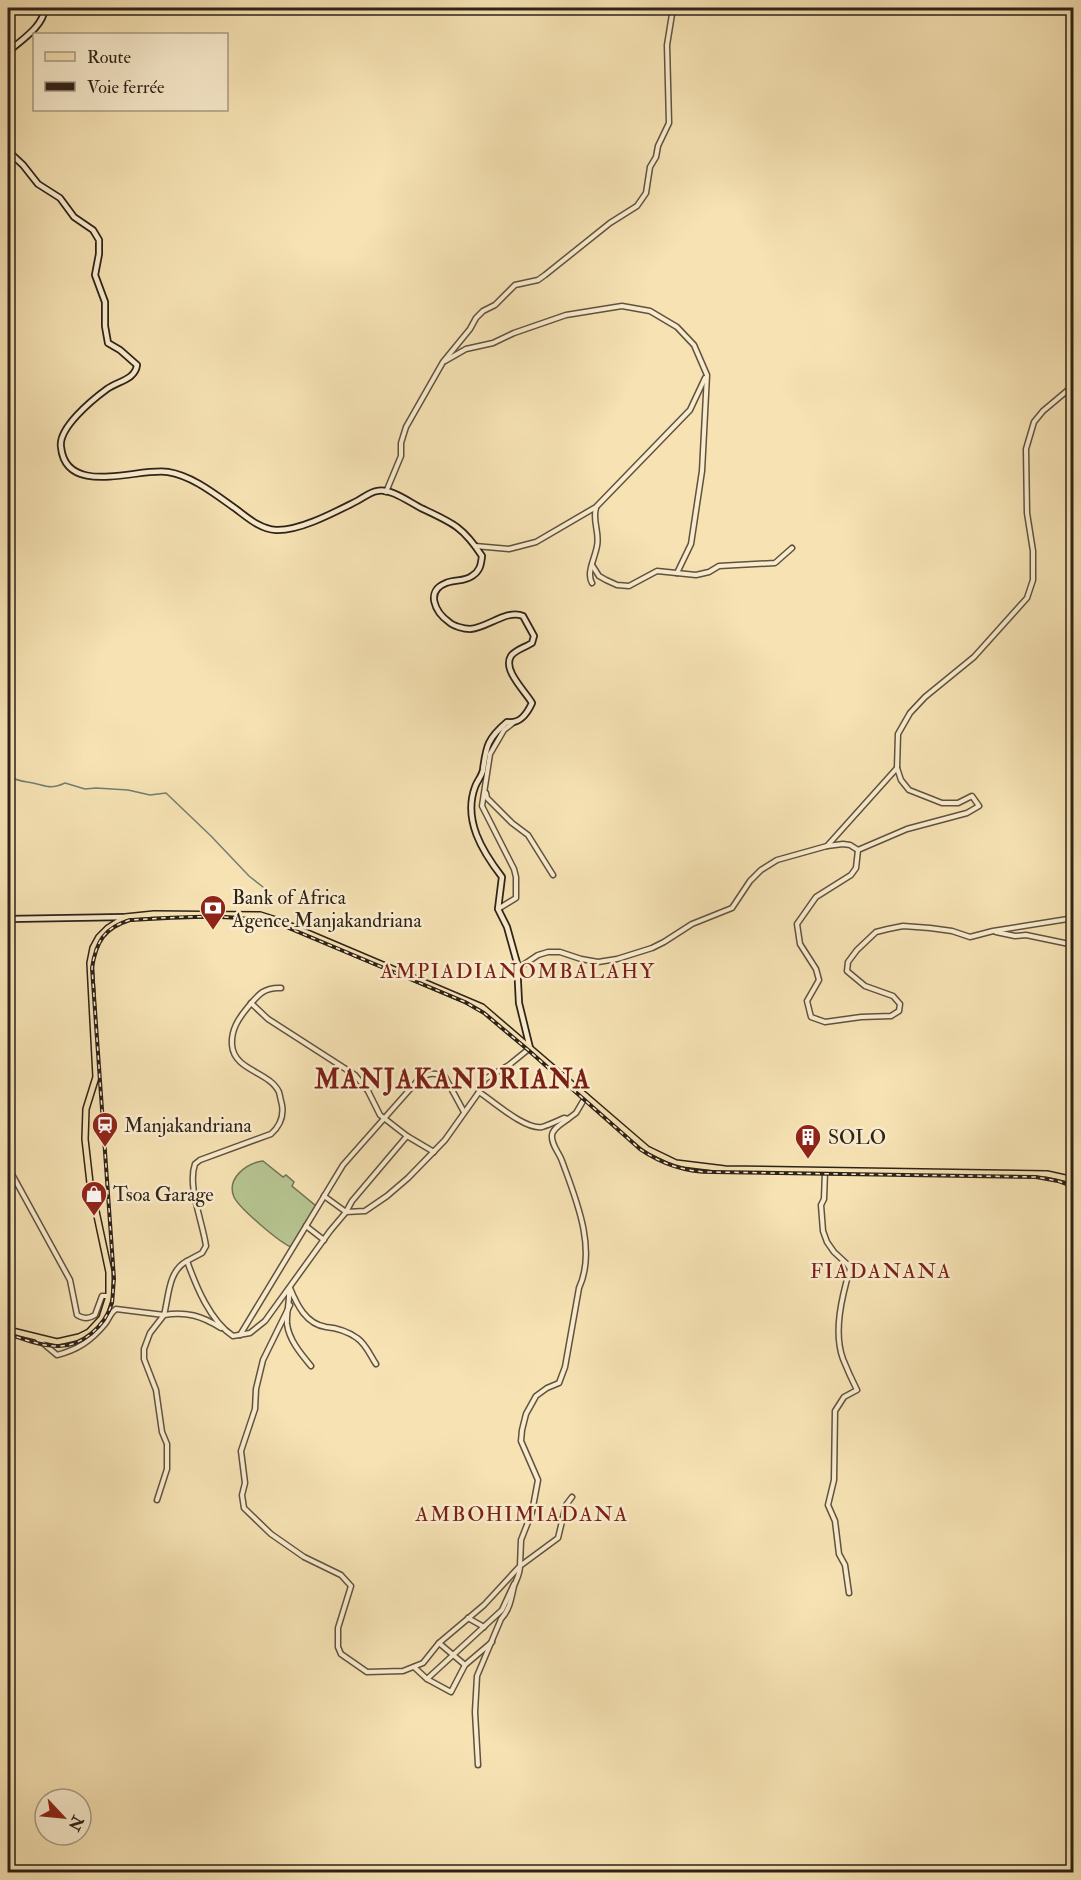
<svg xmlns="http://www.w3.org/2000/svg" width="1081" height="1880" font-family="'IM FELL Double Pica',serif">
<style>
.green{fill:#b6c491;stroke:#727354;stroke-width:1.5}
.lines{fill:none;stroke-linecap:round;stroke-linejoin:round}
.stream{stroke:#717f73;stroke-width:1.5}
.street-casing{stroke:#60523f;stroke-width:7}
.secondary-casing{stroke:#2e2218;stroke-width:8}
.primary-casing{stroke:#2e2218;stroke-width:8}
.street{stroke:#f9ecce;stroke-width:4}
.secondary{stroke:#f9ecce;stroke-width:4.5}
.primary{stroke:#f6e2b3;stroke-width:5}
.rail-casing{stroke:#2e2218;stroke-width:4}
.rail{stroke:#f9ecce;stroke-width:1.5;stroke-dasharray:4.5;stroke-linecap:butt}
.labels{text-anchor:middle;stroke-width:5;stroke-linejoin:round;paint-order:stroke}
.poi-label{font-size:20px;fill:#2e2218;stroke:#f9ecce;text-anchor:start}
.neighbourhood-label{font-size:21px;letter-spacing:1.5px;fill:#7a1f14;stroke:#f9ecce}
.district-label{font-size:26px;font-weight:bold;letter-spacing:1.5px;fill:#7a1f14;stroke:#f9ecce}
</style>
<rect width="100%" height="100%" fill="#f6e2b3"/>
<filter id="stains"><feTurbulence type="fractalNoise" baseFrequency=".00333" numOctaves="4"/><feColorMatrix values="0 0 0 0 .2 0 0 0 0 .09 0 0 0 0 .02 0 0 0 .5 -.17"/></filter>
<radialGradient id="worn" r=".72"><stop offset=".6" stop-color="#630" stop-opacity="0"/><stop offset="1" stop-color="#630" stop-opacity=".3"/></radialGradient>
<path class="green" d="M263,1161L283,1177L286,1175L294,1182L292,1186L316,1206L291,1247C279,1242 239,1208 234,1197C226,1178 247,1163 263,1161Z"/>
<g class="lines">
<path class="stream" d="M8,776C14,779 19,781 27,782C44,784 48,791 65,783L85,789L96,788L128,790L150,795L166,793L211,836L249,876L263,887"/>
<g class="street-casing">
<g id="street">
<path d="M445,361L466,349L493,343L514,333L566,315L622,306L650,311L677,327L694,345L707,375L702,471L691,544L677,573"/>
<path d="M386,492L401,456V443L406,427L443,362L470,329L476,318L483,311L495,305L515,285L538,280L545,275L610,223L637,206L646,193L650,167L656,157L658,146L669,123L667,45L673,8"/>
<path d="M475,546L509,549L536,542L596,507L690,410L705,378"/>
<path d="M592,565L599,576L606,580L617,585L629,586L657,571L696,575L709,572L719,566L775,563L792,548"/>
<path d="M592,583C586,573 595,558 597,546C600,533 592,520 596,508"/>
<path d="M486,793L487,798L512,823L528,835L553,875"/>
<path d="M827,846L897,768"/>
<path d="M858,850L907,829L967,813L979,806L972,796L958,803H942L909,790L901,780L897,768L898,734L910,713L925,697L974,657L1027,598L1033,580V551L1027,513L1026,449L1034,422L1043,411L1074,385"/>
<path d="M498,909L516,898V877L514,869L482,806L490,754L504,730L513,723"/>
<path d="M996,932L1015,936L1026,935L1074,945"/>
<path d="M517,969L538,955L548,952H560L581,959L598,962L617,959L652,948L664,942L692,924L732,908L750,881L761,870L777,860L827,846L843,844L850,845L858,850L856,868L851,875L816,897L797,924L800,944L816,969L819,980L807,1001L811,1017L825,1022L861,1017L891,1016L899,1011L900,1004L893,996L865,986L847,971L848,962L857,950L876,932L888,929L903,926L930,928L952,931L970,937L993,931L1074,918"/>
<path d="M251,1003L268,1019L355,1075L368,1091L380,1115L407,1136"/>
<path d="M479,1092L485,1079L509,1065L530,1048"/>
<path d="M8,1167L70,1280L77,1315C84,1319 88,1319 95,1315L102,1296H109"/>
<path d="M825,1171L824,1199L821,1205L823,1231L827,1242L834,1252L847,1264L850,1269C842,1296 833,1332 843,1359C847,1369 852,1380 857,1390L844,1397L835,1411L834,1480L828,1505L835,1521L839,1554L845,1565L849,1593"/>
<path d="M324,1196L346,1212L352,1201L407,1136L434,1152"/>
<path d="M306,1226L324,1240"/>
<path d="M187,1261L202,1253L206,1246C203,1223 187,1186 195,1164L200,1160L271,1134C280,1126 284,1117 282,1105C281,1101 280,1096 279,1092C269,1071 234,1071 232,1045C231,1030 238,1019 248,1007C258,995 264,987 281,988"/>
<path d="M290,1288C297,1305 306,1324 326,1327C337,1328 347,1331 357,1338C366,1344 370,1355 376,1364"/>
<path d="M289,1290C290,1301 286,1314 287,1324C289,1340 301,1354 311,1366"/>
<path d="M290,1305L263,1360L256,1389L255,1409L241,1451L245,1483L242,1495L244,1508L271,1534L304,1557L341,1575L351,1586L338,1628V1647L341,1654L367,1672L403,1671L423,1663L439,1643L484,1605L520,1566L521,1540L532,1512L538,1480L521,1441L522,1430L526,1414L536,1396L547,1388L559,1383L565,1367L579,1288C597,1249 576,1199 562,1161C559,1152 551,1145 552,1135C553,1128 563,1123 568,1119"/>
<path d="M240,1335L343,1165L419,1079C428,1073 435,1072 445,1077L464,1112"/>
<path d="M38,1339L57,1355C77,1350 91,1341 105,1324C109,1319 110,1313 116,1309L164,1315C169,1296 168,1271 187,1261C196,1286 210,1321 233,1336L250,1333L265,1321L330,1231L346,1212L365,1211L387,1196L408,1178L445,1140L479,1092C493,1101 525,1130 542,1127C549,1125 557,1121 564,1118L568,1119L576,1113L586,1096"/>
<path d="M157,1500L167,1469V1444L162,1432L156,1390L144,1359V1349L150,1333L164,1315C186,1311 202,1316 221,1328"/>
<path d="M468,1618L484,1627"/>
<path d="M439,1643L465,1665"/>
<path d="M414,1667L427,1679L451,1692L465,1665L492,1642"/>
<path d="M427,1679L502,1610L514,1584"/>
<path d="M478,1765L475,1712L477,1676L501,1619C510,1609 511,1599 514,1586C517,1578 520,1574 520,1566L558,1538L566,1505L572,1497"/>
</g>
</g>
<g class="secondary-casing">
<g id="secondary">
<path d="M8,52C21,40 43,27 45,8"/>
<path d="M8,151L23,165L38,184L60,198L74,217L93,230L99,240V254L95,275L105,302V326L108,343L120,350L137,365C135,380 118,381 107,389C92,400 58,428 61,447C66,498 139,467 168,472C193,476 216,495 236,509C248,518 260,529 276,530C300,531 335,512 357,501C363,498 370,492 377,491C392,488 410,503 423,509C453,523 463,527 482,556C481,565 480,571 472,576C464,582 455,579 446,583C425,591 435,612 449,622C453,626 464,629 470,629C487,628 507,609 523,616L534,636L532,643C526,647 515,650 511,656C502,670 526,692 532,703C527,714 520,724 507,722C488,738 486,746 483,770C482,776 477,781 475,787C463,820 482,851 502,877L498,909L507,927L517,963L519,1003L530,1048"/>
<path d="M8,919L125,917"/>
</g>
</g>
<g class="primary-casing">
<path id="primary" d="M8,1330L57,1342L79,1337L89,1332L102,1318L109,1296V1272L90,1183L85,1139L86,1109L96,1077L90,963L93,948L99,937L108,928L125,917L154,914L260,915L279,921L482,1007L647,1149L676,1163L725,1169L1047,1174L1065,1178L1074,1182"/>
</g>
<use href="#street" class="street"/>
<use href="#secondary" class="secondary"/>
<use href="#primary" class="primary"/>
<g class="rail-casing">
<path id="rail" d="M8,1334C24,1339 40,1346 57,1346C82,1347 105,1326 112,1303C113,1295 113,1287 114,1279L92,968C96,942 104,928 130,920C181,917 235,912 284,926L465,1002L484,1013L527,1049L640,1149C662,1164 685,1172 712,1172L1036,1177L1058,1181L1074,1187"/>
</g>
<use href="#rail" class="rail"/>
</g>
<defs>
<g id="bank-pin" transform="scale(1.35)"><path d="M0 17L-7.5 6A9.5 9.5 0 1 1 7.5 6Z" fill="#8f2418" stroke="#f9ecce"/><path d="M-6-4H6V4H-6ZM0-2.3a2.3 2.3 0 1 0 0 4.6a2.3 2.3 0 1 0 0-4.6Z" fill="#fff"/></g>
<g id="station-pin" transform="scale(1.35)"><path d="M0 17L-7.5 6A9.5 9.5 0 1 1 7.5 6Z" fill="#8f2418" stroke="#f9ecce"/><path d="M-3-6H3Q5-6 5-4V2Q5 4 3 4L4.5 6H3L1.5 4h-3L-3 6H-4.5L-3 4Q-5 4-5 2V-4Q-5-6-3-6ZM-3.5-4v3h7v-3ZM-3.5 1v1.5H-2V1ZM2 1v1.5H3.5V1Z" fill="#fff"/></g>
<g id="building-pin" transform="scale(1.35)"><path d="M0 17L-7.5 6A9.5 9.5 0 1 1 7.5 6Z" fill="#8f2418" stroke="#f9ecce"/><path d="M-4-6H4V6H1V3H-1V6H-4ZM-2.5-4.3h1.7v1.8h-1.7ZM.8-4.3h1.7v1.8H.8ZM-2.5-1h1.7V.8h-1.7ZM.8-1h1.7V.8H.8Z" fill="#fff"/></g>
<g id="shop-pin" transform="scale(1.35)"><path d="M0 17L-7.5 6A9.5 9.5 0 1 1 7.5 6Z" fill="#8f2418" stroke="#f9ecce"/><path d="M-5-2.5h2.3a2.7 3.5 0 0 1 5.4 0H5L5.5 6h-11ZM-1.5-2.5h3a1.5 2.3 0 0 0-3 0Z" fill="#fff"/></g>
</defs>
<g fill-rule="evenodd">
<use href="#bank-pin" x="213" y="908"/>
<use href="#station-pin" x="105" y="1125"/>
<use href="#building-pin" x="808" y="1137"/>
<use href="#shop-pin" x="94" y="1194"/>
</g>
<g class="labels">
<g class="poi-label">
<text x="232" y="904">Bank of Africa<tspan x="232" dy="23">Agence Manjakandriana</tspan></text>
<text x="124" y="1132">Manjakandriana</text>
<text x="828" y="1144">SOLO</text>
<text x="113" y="1201">Tsoa Garage</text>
</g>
<g class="neighbourhood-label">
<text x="518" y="978">AMPIADIANOMBALAHY</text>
<text x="881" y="1278">FIADANANA</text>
<text x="522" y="1521">AMBOHIMIADANA</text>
</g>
<g class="district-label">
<text x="453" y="1088">MANJAKANDRIANA</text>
</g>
</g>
<rect width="1081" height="1880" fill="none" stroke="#f6e2b3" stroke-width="30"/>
<rect x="9" y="9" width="1063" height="1862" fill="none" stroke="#2e2218" stroke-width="3"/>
<rect x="15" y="15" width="1051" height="1850" fill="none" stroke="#2e2218" stroke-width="1.5"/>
<rect x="33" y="33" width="195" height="78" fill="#f9ecce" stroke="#a89b85" stroke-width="1.5"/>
<rect x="45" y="52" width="30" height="9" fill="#f6e2b3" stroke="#a89b85" stroke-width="1.5"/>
<text x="87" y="63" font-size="18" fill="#2e2218">Route</text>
<rect x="45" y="82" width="30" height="9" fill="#2e2218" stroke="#a89b85" stroke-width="1.5"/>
<text x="87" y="93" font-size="18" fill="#2e2218">Voie ferrée</text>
<g transform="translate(63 1817) rotate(116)"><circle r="28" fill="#f9ecce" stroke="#a89b85" stroke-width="1.5"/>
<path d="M0-4.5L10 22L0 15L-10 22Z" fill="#8f2418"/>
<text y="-9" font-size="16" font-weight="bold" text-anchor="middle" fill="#2e2218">N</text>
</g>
<rect width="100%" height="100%" filter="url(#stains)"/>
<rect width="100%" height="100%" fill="url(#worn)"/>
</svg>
